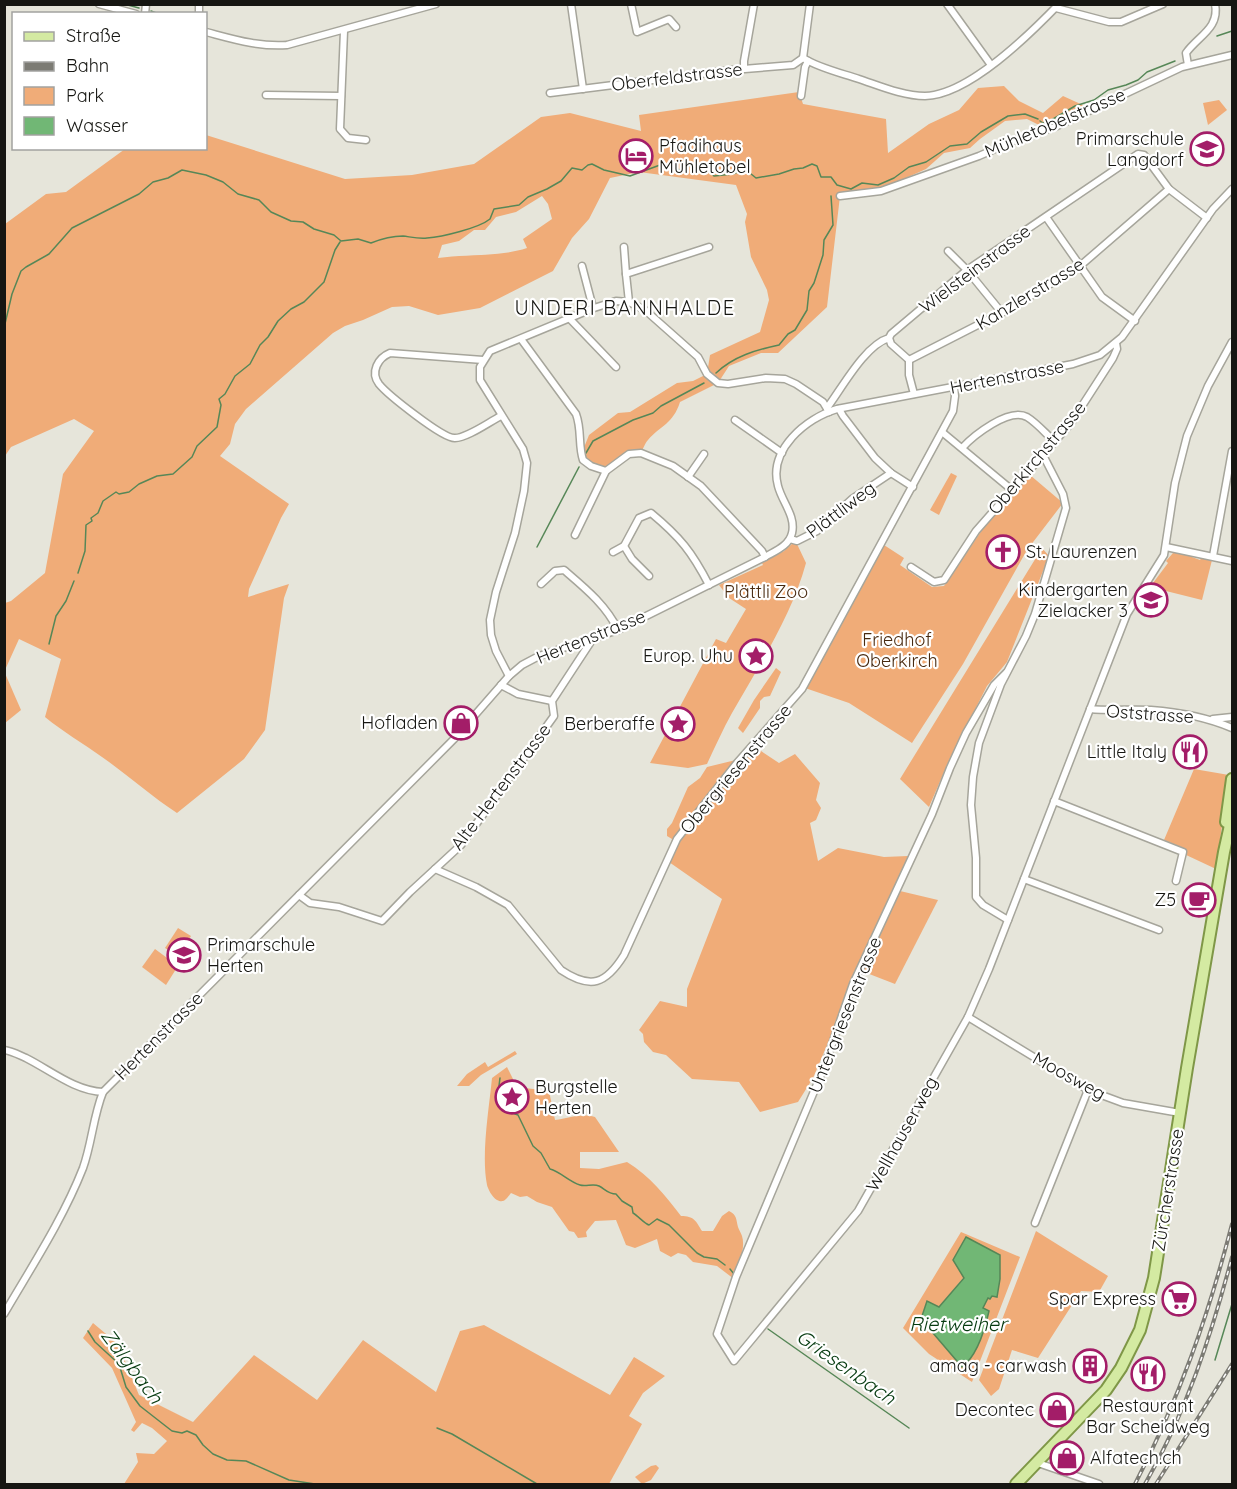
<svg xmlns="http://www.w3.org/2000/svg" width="1237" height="1489" font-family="Quicksand,sans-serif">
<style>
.green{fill:#f0ac78;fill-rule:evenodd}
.water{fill:#71b775;stroke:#568757;stroke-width:1.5}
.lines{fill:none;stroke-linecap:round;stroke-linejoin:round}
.stream{stroke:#568757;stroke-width:1.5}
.minor-casing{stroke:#a6a59b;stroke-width:9}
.primary-casing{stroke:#7f9747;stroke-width:14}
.minor{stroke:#fff;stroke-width:6}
.primary{stroke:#d4eaa2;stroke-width:10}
.rail-casing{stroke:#7c7b74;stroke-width:4}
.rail{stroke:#fff;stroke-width:1.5;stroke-dasharray:4.5;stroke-linecap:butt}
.labels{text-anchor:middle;stroke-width:4.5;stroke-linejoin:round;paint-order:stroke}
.street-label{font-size:18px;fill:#161612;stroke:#fff}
.poi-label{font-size:18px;fill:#161612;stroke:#fff;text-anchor:end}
.park-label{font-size:18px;fill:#482a10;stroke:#fff}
.neighbourhood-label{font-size:20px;letter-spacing:1.5px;fill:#161612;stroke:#fff}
.water-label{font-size:20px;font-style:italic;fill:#063b10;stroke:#fff}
</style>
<rect width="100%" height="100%" fill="#e6e5da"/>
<g class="green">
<path d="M1004,86L1019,101L1043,113L1063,96L1085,106L1052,123L1041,126L1027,119L1005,121L980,139L970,148L944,153L926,169L897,182L876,190L840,196L827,307L778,353H761L729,366L718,383L680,402C673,424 661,425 648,440C645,443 643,449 641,453L628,454L606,471L583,460L585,445L589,435L618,413L630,412L677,383L693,381L707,374L710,355L760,332L769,300L767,290L751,257L745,222L747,214L736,185L639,172L610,178L589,219L572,238L553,271L480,308L438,315L409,306L392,307L363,320L345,326L333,333L246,409L235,424L230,444L220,456L289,504L281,518L249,589L248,597L289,584L284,598L265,730L244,759L177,813C151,796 128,775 102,757C83,743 63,732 45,717L61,659L19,639L5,670V603L11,601L45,573L63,474L94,431L74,419L11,447L5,456V224L46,194L66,192L125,149L206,148V135L345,179L412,175L474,164L541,117L570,113L641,131L639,115L799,92L803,104L886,119L888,153L929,124L959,110L978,88ZM542,196L548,204L552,219L523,239L527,248C500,257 467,254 438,258L442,245L459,241L474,230H485L496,217L516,212Z"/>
<path d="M1219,100L1227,110L1208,125L1203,103Z"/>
<path d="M951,473L957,476L939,515L930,510Z"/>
<path d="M1030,475L1063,503L1027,550L963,664L912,743L849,703L805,688L884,545L904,558L900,565L932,587L944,586L984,527Z"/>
<path d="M793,543L797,544L806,563C792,615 759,666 732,713C723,729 715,747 707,764L688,768L650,763L716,639L726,643L746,609L729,598L719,585L763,565L762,563L784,551Z"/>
<path d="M1042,548L1049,556L1007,662L987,686L948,763L929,807L900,779Z"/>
<path d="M1176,552L1192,555V557L1200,560L1202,557L1212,560L1202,600L1150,587L1168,563L1166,561L1173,553Z"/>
<path d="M776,668L781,672L770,696L764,697L760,701V708L743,733L738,728L754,700Z"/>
<path d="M4,671L21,710L5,723H4Z"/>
<path d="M755,747L779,763L795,754L820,783L816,800L821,808L816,820L810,823L818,861L838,848L884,857L908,856L813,1078L798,1102L760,1112L739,1082L692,1079L666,1055L653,1052L644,1042L643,1034L639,1030L660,1001L687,1007V989L722,899L669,862L672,839L667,836V829L672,823L688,787L700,778L707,767L744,758Z"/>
<path d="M1194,769L1229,775L1216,869L1184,854L1186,849L1164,840Z"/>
<path d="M900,891L938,900L895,984L859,970Z"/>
<path d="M178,928L191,936L178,956L165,948Z"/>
<path d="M155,949L178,966L166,985L142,967Z"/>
<path d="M515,1051L517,1054L481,1075L469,1086H457L467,1074L485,1062L488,1067Z"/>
<path d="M507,1067L517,1087L549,1091L555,1120C569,1118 581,1113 595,1117L619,1152H580V1168L599,1169L627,1162C650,1176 665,1195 681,1216C694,1216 696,1221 702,1231H713L722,1216L729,1211C737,1215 736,1219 738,1227C739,1230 741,1233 742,1236C746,1249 738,1266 734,1279L717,1266L693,1262L686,1255L678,1253L671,1257L660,1251L657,1239L635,1248L626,1245L616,1220L595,1221L586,1232L587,1237L578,1238L574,1232L569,1231L552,1207L537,1202L527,1196L520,1197L511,1193C507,1198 504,1204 497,1200C492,1197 488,1189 487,1185C481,1155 489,1109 492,1078Z"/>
<path d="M1036,1231L1108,1276L1099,1292L1081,1291L1038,1358L1012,1350L999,1389L991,1396L979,1380Z"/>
<path d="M961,1232L1020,1257L972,1382L929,1354L903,1328ZM964,1277L986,1302L983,1308L921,1319L927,1301L939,1307Z"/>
<path d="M93,1323L118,1344L139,1395L193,1422L254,1355L317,1400L363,1340L436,1392L460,1331L484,1325L610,1395L634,1357L665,1376L643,1393L629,1416L642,1424L609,1484H124L138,1462L136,1453L154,1454L167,1441L152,1428L142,1423L134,1432L131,1430L136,1422L112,1368L83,1338Z"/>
<path d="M656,1465L659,1468L651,1480L642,1484L635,1477L651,1466Z"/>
</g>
<path class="water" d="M966,1237L1000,1255V1279L997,1297L992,1296L990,1299L988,1298L983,1308L989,1311C985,1329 977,1356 962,1367L921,1319L927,1301L939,1307L964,1278L953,1260Z"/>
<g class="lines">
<g class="stream">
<path d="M124,4L139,8"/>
<path d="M151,11L159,14"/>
<path d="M1217,36L1232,31"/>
<path d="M1040,121L1043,123L1048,122L1075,106L1094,100L1108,90L1126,85L1138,80L1147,72L1175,61"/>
<path d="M4,328L12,294L21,271L26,267L49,254L72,228L139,194L153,182L168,178L182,170L206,175L223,182L238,194L259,200L271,212L291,221L303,222L314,229L334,235L341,241L358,239L371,243C381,239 392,236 403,236C411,237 419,239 427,238C442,237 479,228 490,219L494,209L519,205L528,197L547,189L561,181L572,168L582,170L588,165L592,164L604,170L630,176L660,165L681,170L696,163L700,164L714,176L733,174L745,169L756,178L779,174L794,169L803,168L812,164L817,166L821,177H831L837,185L851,189L862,183L878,185L894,178L909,167L926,162L950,146L967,144L981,132L1008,116L1025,114L1038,119"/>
<path d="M716,373C734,356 756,350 779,345L788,334L795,330L807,310L809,291L814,283L823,255L824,240L833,225L831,196"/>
<path d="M586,453L593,441L633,420L653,413L661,406L704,383"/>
<path d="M537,547L579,467"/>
<path d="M78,573L85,551L86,525L92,521L91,518L98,513L103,501L116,492L119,494L129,492L139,484L157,476L173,474L192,457L197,446L217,427L221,405L219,399L225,394L235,376L250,364L260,345L268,337L278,321L291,309L304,302L324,282L335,250L340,242"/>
<path d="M49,644L56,616L66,601L74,581"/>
<path d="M500,1078L497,1101L504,1110L518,1115L533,1146L541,1153L550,1169C561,1172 568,1181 580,1185C586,1187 593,1183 599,1186C605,1189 608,1194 616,1194L622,1201L632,1207L633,1213C638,1216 645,1224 649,1225L657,1219L669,1225L697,1253L704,1257L717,1259L725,1265"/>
<path d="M730,1269L734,1274"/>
<path d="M768,1329L909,1428"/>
<path d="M88,1331L95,1342L119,1364L126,1387L140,1406L172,1431L182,1433L187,1431L196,1435L203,1445L213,1454L227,1460L246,1461L289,1480L315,1484"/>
<path d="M1215,1360L1232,1304"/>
<path d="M437,1428L452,1434L537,1484"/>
</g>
<g class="minor-casing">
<g id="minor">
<path d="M99,4L136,14"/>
<path d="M571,4L583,89"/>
<path d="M631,4L637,32L669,19L676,27"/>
<path d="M947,4L991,65"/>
<path d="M1056,8L1109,22H1121L1163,4"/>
<path d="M145,14L146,4"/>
<path d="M199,14V4"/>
<path d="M344,31L340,129L348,138L366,140"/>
<path d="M206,32C233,39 258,47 287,45L436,4"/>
<path d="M803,58C819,68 841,73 859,79C880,86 903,96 925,96C969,95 1030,34 1059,4"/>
<path d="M803,58L810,4"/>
<path d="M1188,65L1186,53C1198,36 1220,28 1215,4"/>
<path d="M744,68V61L754,4"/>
<path d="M550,93L732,70L793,65L803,58"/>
<path d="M266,95L341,96"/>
<path d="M801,96L805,67L808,61"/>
<path d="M840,196L881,191L979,156L1020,138L1055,127L1182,67L1232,55"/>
<path d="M1046,217L1102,297L1135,321"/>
<path d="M624,247L626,274"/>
<path d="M948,251L967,270L1002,313"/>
<path d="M582,266L593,308"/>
<path d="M629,302L626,274L709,247"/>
<path d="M569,318L616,367"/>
<path d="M889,338L891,344L909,360"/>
<path d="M521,339L576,414C582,430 578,445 583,460L591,466L606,471"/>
<path d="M483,360L390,353C378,358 370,372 379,384C387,394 443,439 455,438C467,438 489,422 501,416"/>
<path d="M909,360L1009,309L1080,266L1169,189"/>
<path d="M909,360V375L914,394"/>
<path d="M827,408C842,388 865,345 889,338L891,334L967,270L1138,154L1144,155L1169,189L1207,218"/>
<path d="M839,409L843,416L875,458L891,473L913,487"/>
<path d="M735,420L782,453"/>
<path d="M942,432L1012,490"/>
<path d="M962,448C973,436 1009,407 1027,417C1037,423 1046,434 1055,442"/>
<path d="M688,477L704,454"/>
<path d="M575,535L606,471L629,454L641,453L673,466L701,486L762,551L765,557"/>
<path d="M790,539L797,541L817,531L852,499L891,473"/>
<path d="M1166,547L1232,561"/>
<path d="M613,552L624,546"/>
<path d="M1213,556L1232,451"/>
<path d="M911,567L934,582L944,580L976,531L1071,423L1113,358L1117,349L1116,343"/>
<path d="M649,576L632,559L624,546L639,518L651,513C680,537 692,552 709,585"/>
<path d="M541,584L555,571L564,570C585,588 606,605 618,630"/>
<path d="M1006,673L994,685L966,733L950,768L932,814L853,984L823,1070L736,1277L717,1334L734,1361L858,1211L968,1017L989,969L1127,614L1164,555L1175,483L1187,436L1208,386L1232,342"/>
<path d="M509,676L496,651L491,635L490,620L496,592L515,533L524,491L527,463L523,449L480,380V367L490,351L594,308L616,301L629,302L645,310L698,357L707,374L718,383L728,384L766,378L785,379L796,384L823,402L829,412"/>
<path d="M501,685L518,694L552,701"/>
<path d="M1090,709C1110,711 1130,709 1151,710C1179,712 1206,717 1232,728"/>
<path d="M1213,719L1232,717"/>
<path d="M1054,801L1183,852L1176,881"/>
<path d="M435,869L461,845L554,716L552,701L592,640"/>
<path d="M1024,879L1159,930"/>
<path d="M299,895L310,903L339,907L382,921L410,892L435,869L476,887L508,905L561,970C591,990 606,984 624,955L677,839L737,763L802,689L953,411L955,396L954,387"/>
<path d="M1008,920L983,905L976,897V858L971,805L973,777L979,743L1001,684L1026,636L1035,614L1066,508L1063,494L1043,455"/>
<path d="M968,1017L1088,1090L1123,1103L1180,1113"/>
<path d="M4,1050C12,1051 19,1055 26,1058C50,1070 75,1091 103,1092L454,739L509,676L522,665L539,656L618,630L765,557C775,551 789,546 792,533C796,516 782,502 778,486C768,450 806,418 837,409L1073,364L1100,355L1122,337L1213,209L1232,189"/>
<path d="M1035,1223L1088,1090"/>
<path d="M4,1314C32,1266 63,1219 83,1168C92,1143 93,1117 103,1092"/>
<path d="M1038,1463L1099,1484"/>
</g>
</g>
<g class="primary-casing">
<g id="primary">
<path d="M1226,822L1232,779"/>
<path d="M1016,1484L1106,1390L1121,1368L1140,1330L1154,1278L1187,1068L1224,852L1232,816"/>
</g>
</g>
<use href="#minor" class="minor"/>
<use href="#primary" class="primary"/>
<g class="rail-casing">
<g id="rail">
<path d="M1135,1484C1179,1399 1208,1317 1232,1224"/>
<path d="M1145,1484C1186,1413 1211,1336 1232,1257"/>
<path d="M1156,1484L1232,1364"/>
</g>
</g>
<use href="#rail" class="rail"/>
</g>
<defs>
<g id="school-ring" transform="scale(1.725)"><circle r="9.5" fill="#fff" stroke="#a31d68" stroke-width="1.5"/><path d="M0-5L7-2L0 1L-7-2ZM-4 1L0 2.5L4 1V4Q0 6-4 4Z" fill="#a31d68"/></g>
<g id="hotel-ring" transform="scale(1.725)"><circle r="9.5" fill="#fff" stroke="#a31d68" stroke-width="1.5"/><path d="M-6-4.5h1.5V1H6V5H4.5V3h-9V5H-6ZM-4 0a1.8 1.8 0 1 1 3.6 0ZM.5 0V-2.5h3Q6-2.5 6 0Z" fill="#a31d68"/></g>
<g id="church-ring" transform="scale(1.725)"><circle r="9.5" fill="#fff" stroke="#a31d68" stroke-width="1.5"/><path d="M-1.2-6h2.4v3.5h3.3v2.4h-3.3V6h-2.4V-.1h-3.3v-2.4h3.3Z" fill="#a31d68"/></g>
<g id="sight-ring" transform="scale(1.725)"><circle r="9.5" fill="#fff" stroke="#a31d68" stroke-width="1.5"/><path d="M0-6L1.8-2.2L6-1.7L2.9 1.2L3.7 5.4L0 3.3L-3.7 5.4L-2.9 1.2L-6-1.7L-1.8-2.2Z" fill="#a31d68"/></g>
<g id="shop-ring" transform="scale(1.725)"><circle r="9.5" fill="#fff" stroke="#a31d68" stroke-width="1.5"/><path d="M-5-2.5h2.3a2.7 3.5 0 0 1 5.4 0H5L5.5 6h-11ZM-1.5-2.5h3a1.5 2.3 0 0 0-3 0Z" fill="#a31d68"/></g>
<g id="restaurant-ring" transform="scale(1.725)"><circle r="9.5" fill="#fff" stroke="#a31d68" stroke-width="1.5"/><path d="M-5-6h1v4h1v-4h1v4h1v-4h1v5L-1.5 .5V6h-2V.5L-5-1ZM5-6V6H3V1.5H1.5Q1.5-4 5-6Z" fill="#a31d68"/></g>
<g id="cafe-ring" transform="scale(1.725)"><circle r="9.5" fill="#fff" stroke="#a31d68" stroke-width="1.5"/><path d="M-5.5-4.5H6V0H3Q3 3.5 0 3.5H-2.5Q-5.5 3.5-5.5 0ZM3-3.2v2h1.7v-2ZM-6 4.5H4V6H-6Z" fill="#a31d68"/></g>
<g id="supermarket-ring" transform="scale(1.725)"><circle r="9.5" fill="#fff" stroke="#a31d68" stroke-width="1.5"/><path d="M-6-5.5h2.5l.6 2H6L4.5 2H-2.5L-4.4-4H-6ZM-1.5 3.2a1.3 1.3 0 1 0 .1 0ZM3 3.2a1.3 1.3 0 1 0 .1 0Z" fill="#a31d68"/></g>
<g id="building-ring" transform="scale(1.725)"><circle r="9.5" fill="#fff" stroke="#a31d68" stroke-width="1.5"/><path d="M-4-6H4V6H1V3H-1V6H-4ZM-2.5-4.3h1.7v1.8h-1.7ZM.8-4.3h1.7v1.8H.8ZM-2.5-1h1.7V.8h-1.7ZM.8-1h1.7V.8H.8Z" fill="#a31d68"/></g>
</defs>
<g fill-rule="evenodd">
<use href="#school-ring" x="1207" y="149"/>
<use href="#hotel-ring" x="636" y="156"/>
<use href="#church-ring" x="1003" y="552"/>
<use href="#school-ring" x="1151" y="600"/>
<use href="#sight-ring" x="756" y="656"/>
<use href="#shop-ring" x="461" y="723"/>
<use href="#sight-ring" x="678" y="724"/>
<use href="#restaurant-ring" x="1190" y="752"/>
<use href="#cafe-ring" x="1199" y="900"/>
<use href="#school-ring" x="184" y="955"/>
<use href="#sight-ring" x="512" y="1097"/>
<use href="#supermarket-ring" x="1179" y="1299"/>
<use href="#building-ring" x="1090" y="1366"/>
<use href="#restaurant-ring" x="1148" y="1374"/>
<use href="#shop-ring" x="1057" y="1410"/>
<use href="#shop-ring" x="1067" y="1458"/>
</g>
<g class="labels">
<g class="street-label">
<text transform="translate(677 77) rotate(-7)" y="6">Oberfeldstrasse</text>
<text transform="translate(1055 123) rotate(-23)" y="6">Mühletobelstrasse</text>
<text transform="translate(975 269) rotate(-37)" y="6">Wielsteinstrasse</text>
<text transform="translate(1030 294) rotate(-31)" y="6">Kanzlerstrasse</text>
<text transform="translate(1007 377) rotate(-11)" y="6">Hertenstrasse</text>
<text transform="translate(1037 458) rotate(-50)" y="6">Oberkirchstrasse</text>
<text transform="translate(841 510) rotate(-37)" y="6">Plättliweg</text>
<text transform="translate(591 637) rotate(-22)" y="6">Hertenstrasse</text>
<text transform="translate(1150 714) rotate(4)" y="6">Oststrasse</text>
<text transform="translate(736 769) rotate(-50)" y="6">Obergriesenstrasse</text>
<text transform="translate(501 787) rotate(-53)" y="6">Alte Hertenstrasse</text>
<text transform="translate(845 1015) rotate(-68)" y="6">Untergriesenstrasse</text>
<text transform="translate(159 1036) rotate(-45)" y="6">Hertenstrasse</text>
<text transform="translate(1069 1076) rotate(29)" y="6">Moosweg</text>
<text transform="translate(902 1134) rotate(-61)" y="6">Wellhauserweg</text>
<text transform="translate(1168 1190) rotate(-81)" y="6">Zürcherstrasse</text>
</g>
<g class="poi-label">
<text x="1184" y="145">Primarschule<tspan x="1184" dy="21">Langdorf</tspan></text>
<text x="659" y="152" text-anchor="start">Pfadihaus<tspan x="659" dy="21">Mühletobel</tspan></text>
<text x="1026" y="558" text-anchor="start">St. Laurenzen</text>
<text x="1128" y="596">Kindergarten<tspan x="1128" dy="21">Zielacker 3</tspan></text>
<text x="733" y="662">Europ. Uhu</text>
<text x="438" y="729">Hofladen</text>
<text x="655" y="730">Berberaffe</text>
<text x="1167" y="758">Little Italy</text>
<text x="1176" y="906">Z5</text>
<text x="207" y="951" text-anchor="start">Primarschule<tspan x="207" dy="21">Herten</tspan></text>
<text x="535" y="1093" text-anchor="start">Burgstelle<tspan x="535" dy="21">Herten</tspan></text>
<text x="1156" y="1305">Spar Express</text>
<text x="1067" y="1372">amag - carwash</text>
<text x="1148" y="1412" text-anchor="middle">Restaurant<tspan x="1148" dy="21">Bar Scheidweg</tspan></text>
<text x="1034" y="1416">Decontec</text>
<text x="1090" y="1464" text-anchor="start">Alfatech.ch</text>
</g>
<g class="park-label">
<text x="766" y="598">Plättli Zoo</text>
<text x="897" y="646">Friedhof<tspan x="897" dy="21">Oberkirch</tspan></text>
</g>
<g class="neighbourhood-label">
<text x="625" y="315">UNDERI BANNHALDE</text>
</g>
<g class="water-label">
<text x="958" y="1331">Rietweiher</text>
<text transform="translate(132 1366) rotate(53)" y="7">Zälgbach</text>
<text transform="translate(846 1367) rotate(35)" y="7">Griesenbach</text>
</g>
</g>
<rect width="1237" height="1489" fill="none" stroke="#161612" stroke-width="12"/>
<rect x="12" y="12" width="195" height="138" fill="#ffffff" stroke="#a2a2a0" stroke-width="1.5"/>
<rect x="24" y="32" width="30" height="9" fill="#d4eaa2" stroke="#a2a2a0" stroke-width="1.5"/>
<text x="66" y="42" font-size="18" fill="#161612">Straße</text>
<rect x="24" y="62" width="30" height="9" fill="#7c7b74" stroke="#a2a2a0" stroke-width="1.5"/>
<text x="66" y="72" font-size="18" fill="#161612">Bahn</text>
<rect x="24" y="87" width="30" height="18" fill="#f0ac78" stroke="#a2a2a0" stroke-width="1.5"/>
<text x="66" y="102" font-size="18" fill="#161612">Park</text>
<rect x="24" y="117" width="30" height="18" fill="#71b775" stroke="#a2a2a0" stroke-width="1.5"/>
<text x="66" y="132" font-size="18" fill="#161612">Wasser</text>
</svg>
